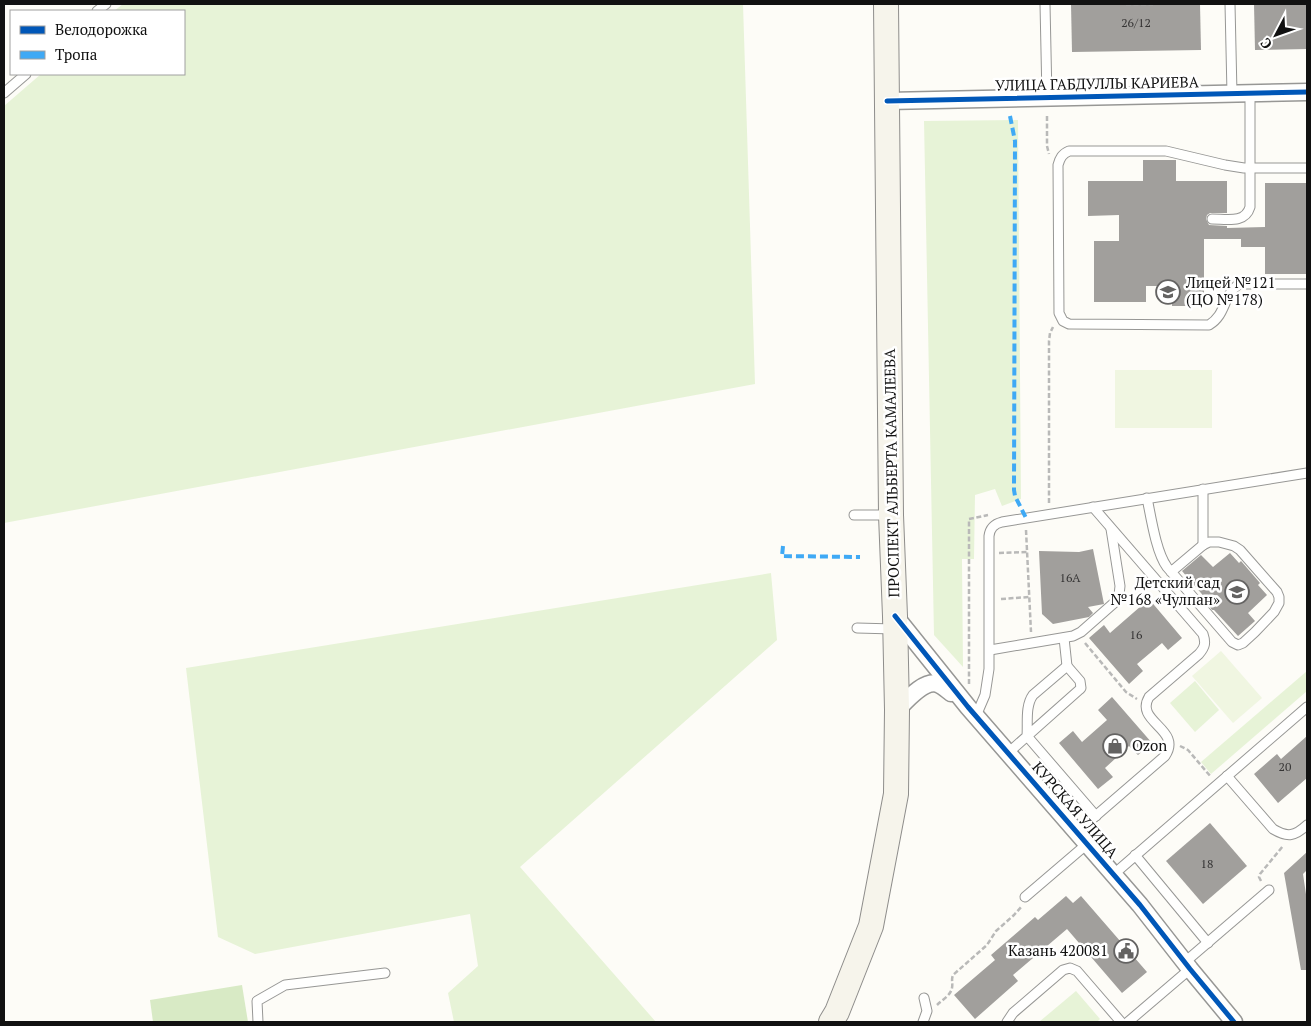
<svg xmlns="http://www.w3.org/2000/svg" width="1311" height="1026" font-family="'PT Serif',serif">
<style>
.green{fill:#e7f3d7}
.forest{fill:#d8eac5}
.pitch{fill:#f0f6e1}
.building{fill:#a19f9c}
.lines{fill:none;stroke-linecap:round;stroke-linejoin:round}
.service-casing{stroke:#979795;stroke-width:11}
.minor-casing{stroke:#979795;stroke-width:19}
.secondary-casing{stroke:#8e8d8b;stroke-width:26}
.path{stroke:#b9b9b8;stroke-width:2.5;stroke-dasharray:5 2.5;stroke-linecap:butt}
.service{stroke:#fffffe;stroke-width:9}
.minor{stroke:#fffffe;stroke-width:16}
.secondary{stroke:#f6f4eb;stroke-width:24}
.quiet{stroke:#3fa9f5;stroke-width:4;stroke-dasharray:8 4;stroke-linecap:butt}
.cycleway-casing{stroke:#fff;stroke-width:8}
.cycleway{stroke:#0057b8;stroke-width:5}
.labels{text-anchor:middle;stroke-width:5;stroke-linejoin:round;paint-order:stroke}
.number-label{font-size:12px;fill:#353434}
.street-label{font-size:15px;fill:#111;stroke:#fff}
.poi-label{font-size:15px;fill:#111;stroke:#fff;text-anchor:start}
</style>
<rect width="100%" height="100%" fill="#fdfcf7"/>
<g class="green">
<path d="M123,4H743L755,384L4,523V106L41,74H184V11H114Z"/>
<path d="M1018,120L1021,499L1002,506L995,489L975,495L974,559H962L963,667L934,635L924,121Z"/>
<path d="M771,573L777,640L520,867L656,1022H454L448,993L478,966L470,914L255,954L218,937L186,668Z"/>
<path d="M1307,671V691L1211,774L1201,762Z"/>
<path d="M1195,681L1219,710L1195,732L1170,703Z"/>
<path d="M1076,991L1100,1019L1097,1022H1039Z"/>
</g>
<path class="forest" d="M242,985L248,1022H153L150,1000Z"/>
<g class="pitch">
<rect x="1115" y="370" width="97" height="58"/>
<path d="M1221,651L1262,698L1233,723L1192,676Z"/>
</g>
<g class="building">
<path d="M1071,4H1200L1201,50L1072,52Z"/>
<path d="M1254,4H1307V49L1255,50Z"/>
<path d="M1143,160H1176V181H1227V213H1210L1207,215L1206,219L1209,225L1227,226V228L1265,227V183H1307V274H1265V247H1241V239H1204V306H1172V286H1146V302H1094V241H1119V215L1088,216V181H1143Z"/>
<path d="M1093,549L1104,604L1088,607L1093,613L1089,617L1053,624L1042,614L1039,551L1079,552Z"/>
<path d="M1230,553L1239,563L1241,561L1260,583L1258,585L1267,595L1248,613L1255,621L1238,636L1214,610H1212L1208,604L1207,600L1182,571L1201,555L1213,567Z"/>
<path d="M1149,599L1182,638L1168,650L1162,643L1137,664L1143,671L1129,684L1089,638L1104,625L1110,633Z"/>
<path d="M1112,697L1152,743L1138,755L1129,746L1105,768L1113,777L1098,789L1059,743L1073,731L1082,742L1107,720L1098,710Z"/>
<path d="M1307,736V778L1278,803L1254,774L1277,754L1281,759Z"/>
<path d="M1210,823L1247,866L1203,904L1166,861Z"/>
<path d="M1307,852V870L1303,874L1307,901V970H1301L1284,873Z"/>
<path d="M1066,896L1073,903L1081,896L1147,972L1122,993L1067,929L1013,975L1018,981L975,1019L954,995L995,960L991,955L1035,917L1038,920Z"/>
</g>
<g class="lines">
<g class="service-casing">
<g id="service">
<path d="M1045,4L1047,98"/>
<path d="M1230,4L1232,94"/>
<path d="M97,11L106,4"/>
<path d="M4,93L26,74"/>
<path d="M1307,168H1244L1225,165L1166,151H1069C1062,154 1060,158 1058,165L1059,313L1063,321L1069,324L1209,325C1227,314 1222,296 1239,284H1307"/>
<path d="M1212,219C1226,219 1245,224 1250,207V93"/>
<path d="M1147,498C1151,517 1156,552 1167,567L1232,642L1238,645L1243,643L1255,632L1274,612L1279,603V597L1277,592L1240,550L1234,546L1219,542H1209L1203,545L1171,572"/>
<path d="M854,515H891"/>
<path d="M1203,545V489"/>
<path d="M857,628L894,629"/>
<path d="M1064,638L1067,666"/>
<path d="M990,650L1073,636L1081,632L1114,603L1119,595L1120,586L1111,529"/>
<path d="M976,716L985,695L989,669V536C990,528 994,524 1002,522L1307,473"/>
<path d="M1008,753L1079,690L1081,688L1080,681L1067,666L1033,695C1025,706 1028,723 1027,736L1096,816"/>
<path d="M1227,776L1273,829C1288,838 1295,836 1307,825"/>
<path d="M1077,832L1165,756C1183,729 1134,722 1149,697L1199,654C1205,647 1206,643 1203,634L1093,507"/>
<path d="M1135,855L1208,943"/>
<path d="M1114,874L1307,707"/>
<path d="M1025,897L1087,844"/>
<path d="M1185,962L1269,890"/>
<path d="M258,1022L257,1001L285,985L385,973"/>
<path d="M923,1022L927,1011L924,998"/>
<path d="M1007,1022L1013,1013L1063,970L1070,968L1077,971L1121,1022"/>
<path d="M1128,1022L1190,969"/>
</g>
</g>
<g class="minor-casing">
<g id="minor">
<path d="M887,101L1307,92"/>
<path d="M895,616L968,707L1140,905L1190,969L1234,1022"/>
<path d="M897,710C906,701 924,679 938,684C943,686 947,690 951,693"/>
</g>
</g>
<g class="secondary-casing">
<path id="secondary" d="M831,1022L837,1012L871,926L896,794L897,710L895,616L891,515L886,4"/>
</g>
<g class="path">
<path d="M1126,4H1153"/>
<path d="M1047,116V146L1049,154"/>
<path d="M1049,503V341L1050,333L1053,327"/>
<path d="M1026,530L1031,632"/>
<path d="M999,553L1027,552"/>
<path d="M1001,599L1029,597"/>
<path d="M1085,643L1126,692L1137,699"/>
<path d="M969,684V519L988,515"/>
<path d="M1180,746L1188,750L1211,777"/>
<path d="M1261,881L1259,877L1260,874L1283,846"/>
<path d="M937,1005C942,1000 951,995 952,988C953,983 951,980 953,975L987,945L996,931L1014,915L1022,906"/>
</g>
<use href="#service" class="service"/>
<use href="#minor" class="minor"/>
<use href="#secondary" class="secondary"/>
<g class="quiet">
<path d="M1010,116L1015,141L1014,490L1015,496L1026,518"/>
<path d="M783,546L782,556L860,557"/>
</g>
<g class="cycleway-casing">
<g id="cycleway">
<path d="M887,101L1307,92"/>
<path d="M895,616L968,707L1140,905L1190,969L1234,1022"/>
</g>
</g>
<use href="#cycleway" class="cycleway"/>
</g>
<defs>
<g id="school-ring" transform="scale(1.25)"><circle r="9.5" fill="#fff" stroke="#646362" stroke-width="1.5"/><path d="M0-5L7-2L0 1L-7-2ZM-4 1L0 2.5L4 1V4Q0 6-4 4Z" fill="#646362"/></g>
<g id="shop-ring" transform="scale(1.25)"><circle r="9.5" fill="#fff" stroke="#646362" stroke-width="1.5"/><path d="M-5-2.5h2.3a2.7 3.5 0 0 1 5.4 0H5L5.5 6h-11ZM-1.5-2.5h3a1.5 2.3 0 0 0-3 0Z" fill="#646362"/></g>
<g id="civic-ring" transform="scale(1.25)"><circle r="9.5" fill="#fff" stroke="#646362" stroke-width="1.5"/><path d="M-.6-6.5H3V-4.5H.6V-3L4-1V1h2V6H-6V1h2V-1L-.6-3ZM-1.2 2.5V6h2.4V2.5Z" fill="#646362"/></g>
</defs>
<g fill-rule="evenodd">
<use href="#school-ring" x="1168" y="292"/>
<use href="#school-ring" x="1237" y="592"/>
<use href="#shop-ring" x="1115" y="746"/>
<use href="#civic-ring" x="1126" y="951"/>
</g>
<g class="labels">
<g class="number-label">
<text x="1136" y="27">26/12</text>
<text x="1070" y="582">16А</text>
<text x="1136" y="639">16</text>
<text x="1285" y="771">20</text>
<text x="1207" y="868">18</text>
</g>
<g class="street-label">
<text transform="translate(1097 84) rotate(-1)" y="5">УЛИЦА ГАБДУЛЛЫ КАРИЕВА</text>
<text transform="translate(892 473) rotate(-91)" y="5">ПРОСПЕКТ АЛЬБЕРТА КАМАЛЕЕВА</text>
<text transform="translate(1075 810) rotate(49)" y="5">КУРСКАЯ УЛИЦА</text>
</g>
<g class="poi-label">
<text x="1186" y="288">Лицей №121<tspan x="1186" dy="17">(ЦО №178)</tspan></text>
<text x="1220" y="588" text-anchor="end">Детский сад<tspan x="1220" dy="17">№168 «Чулпан»</tspan></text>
<text x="1132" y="751">Ozon</text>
<text x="1108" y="956" text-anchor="end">Казань 420081</text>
</g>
</g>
<rect width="1311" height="1026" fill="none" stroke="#111111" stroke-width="10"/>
<rect x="10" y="10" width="175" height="65" fill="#ffffff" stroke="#a0a0a0"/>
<rect x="20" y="26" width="25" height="8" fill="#0057b8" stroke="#a0a0a0"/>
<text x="55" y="35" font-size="15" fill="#111111">Велодорожка</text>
<rect x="20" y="51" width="25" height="8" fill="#3fa9f5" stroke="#a0a0a0"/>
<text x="55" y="60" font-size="15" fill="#111111">Тропа</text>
<g transform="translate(1276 35) rotate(229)" stroke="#ffffff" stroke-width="4" paint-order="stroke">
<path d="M0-4L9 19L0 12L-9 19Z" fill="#111111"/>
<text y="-8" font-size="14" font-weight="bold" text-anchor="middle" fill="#111111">С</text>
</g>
</svg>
